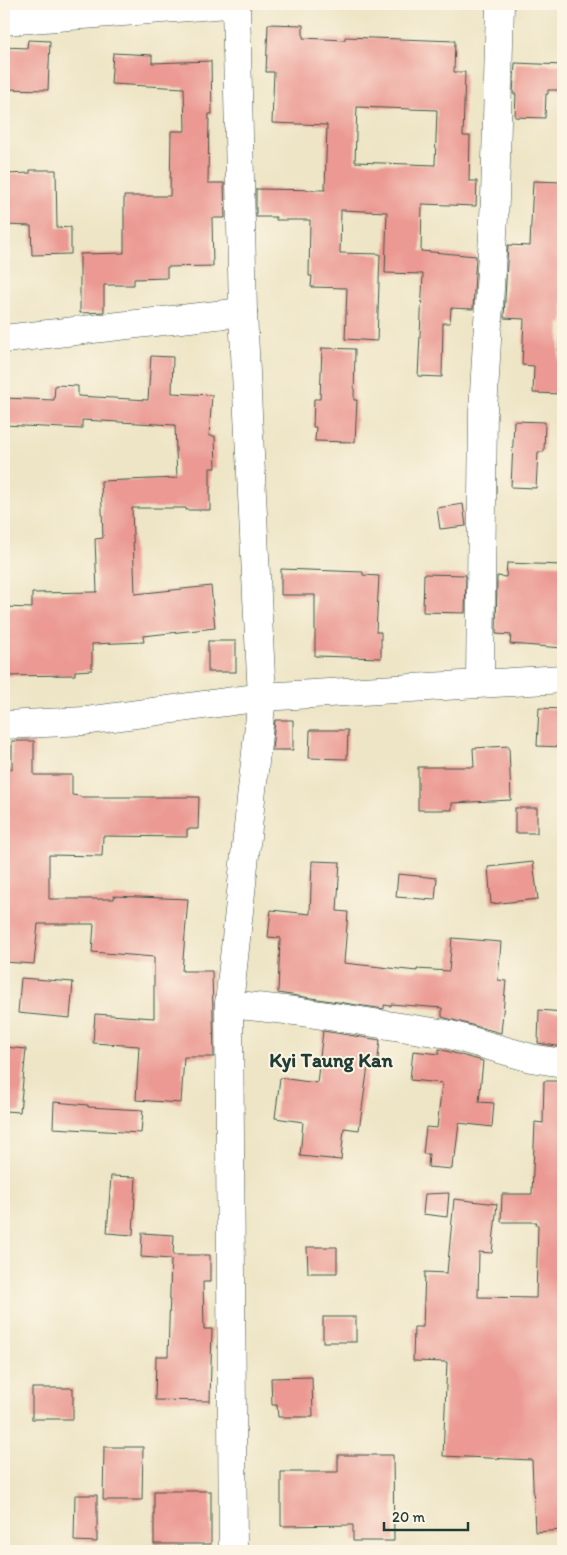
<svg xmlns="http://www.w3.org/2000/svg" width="567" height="1555" font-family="Itim,sans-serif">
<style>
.building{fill:#eb9992;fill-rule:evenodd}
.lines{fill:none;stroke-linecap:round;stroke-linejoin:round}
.street-casing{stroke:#3e564a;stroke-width:29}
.street{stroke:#fff;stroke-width:28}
.labels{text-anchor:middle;stroke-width:4;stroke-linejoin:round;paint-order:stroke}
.quarter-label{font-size:20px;font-weight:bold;fill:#1f3d34;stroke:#fcf5e5}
</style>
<rect width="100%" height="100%" fill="#fcf5e5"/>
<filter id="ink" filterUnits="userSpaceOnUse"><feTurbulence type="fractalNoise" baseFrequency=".02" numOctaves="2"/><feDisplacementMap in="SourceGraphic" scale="10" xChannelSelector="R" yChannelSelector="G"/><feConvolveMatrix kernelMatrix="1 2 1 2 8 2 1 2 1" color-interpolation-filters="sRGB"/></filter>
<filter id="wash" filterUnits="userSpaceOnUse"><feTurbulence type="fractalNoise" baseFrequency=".0096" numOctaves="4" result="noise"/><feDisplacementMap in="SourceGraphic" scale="20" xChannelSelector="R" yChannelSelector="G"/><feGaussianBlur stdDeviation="1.12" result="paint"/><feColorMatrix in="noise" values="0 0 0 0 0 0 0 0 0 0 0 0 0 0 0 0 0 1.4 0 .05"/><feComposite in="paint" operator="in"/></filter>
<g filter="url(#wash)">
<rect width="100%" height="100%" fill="#eee5c6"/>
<g id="blocks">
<g class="building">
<path d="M268,24L303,25V38L345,40V37L455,41L454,72H465L463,136H470L469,181H477L476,206L422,204L421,251L476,256L473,309L451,308L450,323H443L442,377L418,376L423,274L385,273L387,212L341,210L340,253L380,254L377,341L345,339L347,288L311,287L312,276H309L310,220H276V217H256V189L325,190L327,125L272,123L274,72H266ZM357,107L437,110L435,165L355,162Z"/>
<path d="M28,40L50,41L48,90L4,89V47L27,48Z"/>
<path d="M113,53L152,55V63L211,61L212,114H209L208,183H224L225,218H212L213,266L167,267V278L134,279V285H104V312L80,313V254L124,253V196H170L171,131H185L184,88L111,84Z"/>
<path d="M515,63L563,65V90H548V94H546L545,118L515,117L516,94H513Z"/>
<path d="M30,170H56L57,228L71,227V254L32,255L31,226L4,225L5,174L30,173Z"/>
<path d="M533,181L563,182V324L560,323L558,370H563V394L533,393L534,366L522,365L524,319L504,318L508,245L530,246Z"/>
<path d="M322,348L355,349L354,400H357L355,442L315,441L316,427H313L314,399H320Z"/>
<path d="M151,356L173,357L172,393L212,395L209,436H215L216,468H210V510H186V508H132L135,594L211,586L215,628L143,636L144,642L92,644V670L75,671V675L4,676V607L32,608V593L97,592L95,539L103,538L101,481L177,478L175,425L82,420V429L4,425V398L54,400L55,385L78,386V396L148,400Z"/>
<path d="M514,421L545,422L544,452H538L536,488L511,487Z"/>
<path d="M463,504L466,526L440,529L437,508Z"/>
<path d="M507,563L563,565V648L510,644L511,635L496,634L497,576L506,577Z"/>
<path d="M281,569L363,572V575L379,576L376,632H381V658L315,656V595H281Z"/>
<path d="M424,574L466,575L465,613L423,612Z"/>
<rect x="208" y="641" width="28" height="31"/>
<path d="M539,708L563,709V747L537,746Z"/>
<path d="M275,720H293V750H272Z"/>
<path d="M310,730H348L347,759L309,758Z"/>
<path d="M12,741H34V775H72V795L80,796V797H199L198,829H187V837L103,836L102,856L49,855V899H114V896L188,899L182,971H212L214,1057H184L181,1103L136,1100L139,1046L93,1043L95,1014L154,1018V957L92,952L94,924H38L34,964L4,962V769H12Z"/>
<path d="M509,746L511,800L452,803V810H418V767H474L473,748Z"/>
<rect x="515" y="808" width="22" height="25"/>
<path d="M312,861L340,862L337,911L348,912L344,963L417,971V969L449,971L452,938L501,942L498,980L506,981L501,1033L442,1017V1008L391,1004V1006L384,1005V1009L278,993L280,938L268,937L271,910L310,914Z"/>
<path d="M533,862L538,899L491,904L488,867Z"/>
<path d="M398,874L437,878L435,900L396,897Z"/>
<path d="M21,978L73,982L70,1018L18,1013Z"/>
<path d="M539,1010L563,1012V1047L538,1043Z"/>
<path d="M323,1031L380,1040L377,1067L368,1066L359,1130L344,1128L341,1160L300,1156L303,1122L275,1118L280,1078L317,1083Z"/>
<path d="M4,1047L26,1049L20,1112L4,1111Z"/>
<path d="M439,1049L483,1061L479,1102L494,1103L492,1127L459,1123L455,1157H453L452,1169L428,1167L429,1154H423L426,1127L437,1128L442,1083L410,1080L413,1051L439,1054Z"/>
<path d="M544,1081H563V1530L535,1532L532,1460L443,1456L447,1362L413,1361L414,1327H423L425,1272L447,1273L454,1199L497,1204L492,1253L479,1252L478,1297L536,1298L538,1225H536L537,1222H501L502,1194H532L535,1122L543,1123Z"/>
<path d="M54,1102L88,1105V1107L143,1110L141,1133L53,1128Z"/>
<path d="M111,1176L136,1177L133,1235L107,1233Z"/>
<path d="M449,1193L447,1217L423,1214L425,1194Z"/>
<path d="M142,1233L174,1235L173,1255H210V1282H203L204,1329H212L210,1401L155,1400L156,1356H168L171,1259L141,1257Z"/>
<path d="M307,1247H337V1273H308Z"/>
<rect x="323" y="1317" width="33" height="25"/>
<path d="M312,1377L313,1417H278L277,1405H272L271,1378Z"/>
<rect x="32" y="1388" width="41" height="31"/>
<path d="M104,1447H143L142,1500H103Z"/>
<path d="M338,1455H393L394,1541H353V1525L281,1526V1472H338Z"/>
<rect x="154" y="1491" width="57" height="53"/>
<path d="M75,1495H97V1542L74,1541Z"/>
</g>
</g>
</g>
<g filter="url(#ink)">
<use href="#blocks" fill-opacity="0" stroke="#3e564a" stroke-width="1"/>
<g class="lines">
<g class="street-casing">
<g id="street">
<path d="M4,21L228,4"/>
<path d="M4,339L243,312"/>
<path d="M480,683L483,411L495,199L500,4"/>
<path d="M4,725L85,721L262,697L563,679"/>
<path d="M229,1004L295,1011L447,1034L531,1058L563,1063"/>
<path d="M233,1551L229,1004L262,697L243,312L236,4"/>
</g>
</g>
<use href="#street" class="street"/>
</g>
</g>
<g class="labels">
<g class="quarter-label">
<text x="331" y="1067">Kyi Taung Kan</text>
</g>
</g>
<rect width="567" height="1555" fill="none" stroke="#fcf5e5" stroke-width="20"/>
<path d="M384 1522v8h84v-8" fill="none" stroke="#1f3d34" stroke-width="2.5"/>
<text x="392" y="1522" font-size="15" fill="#1f3d34" stroke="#fcf5e5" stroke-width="4" paint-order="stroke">20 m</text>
</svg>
